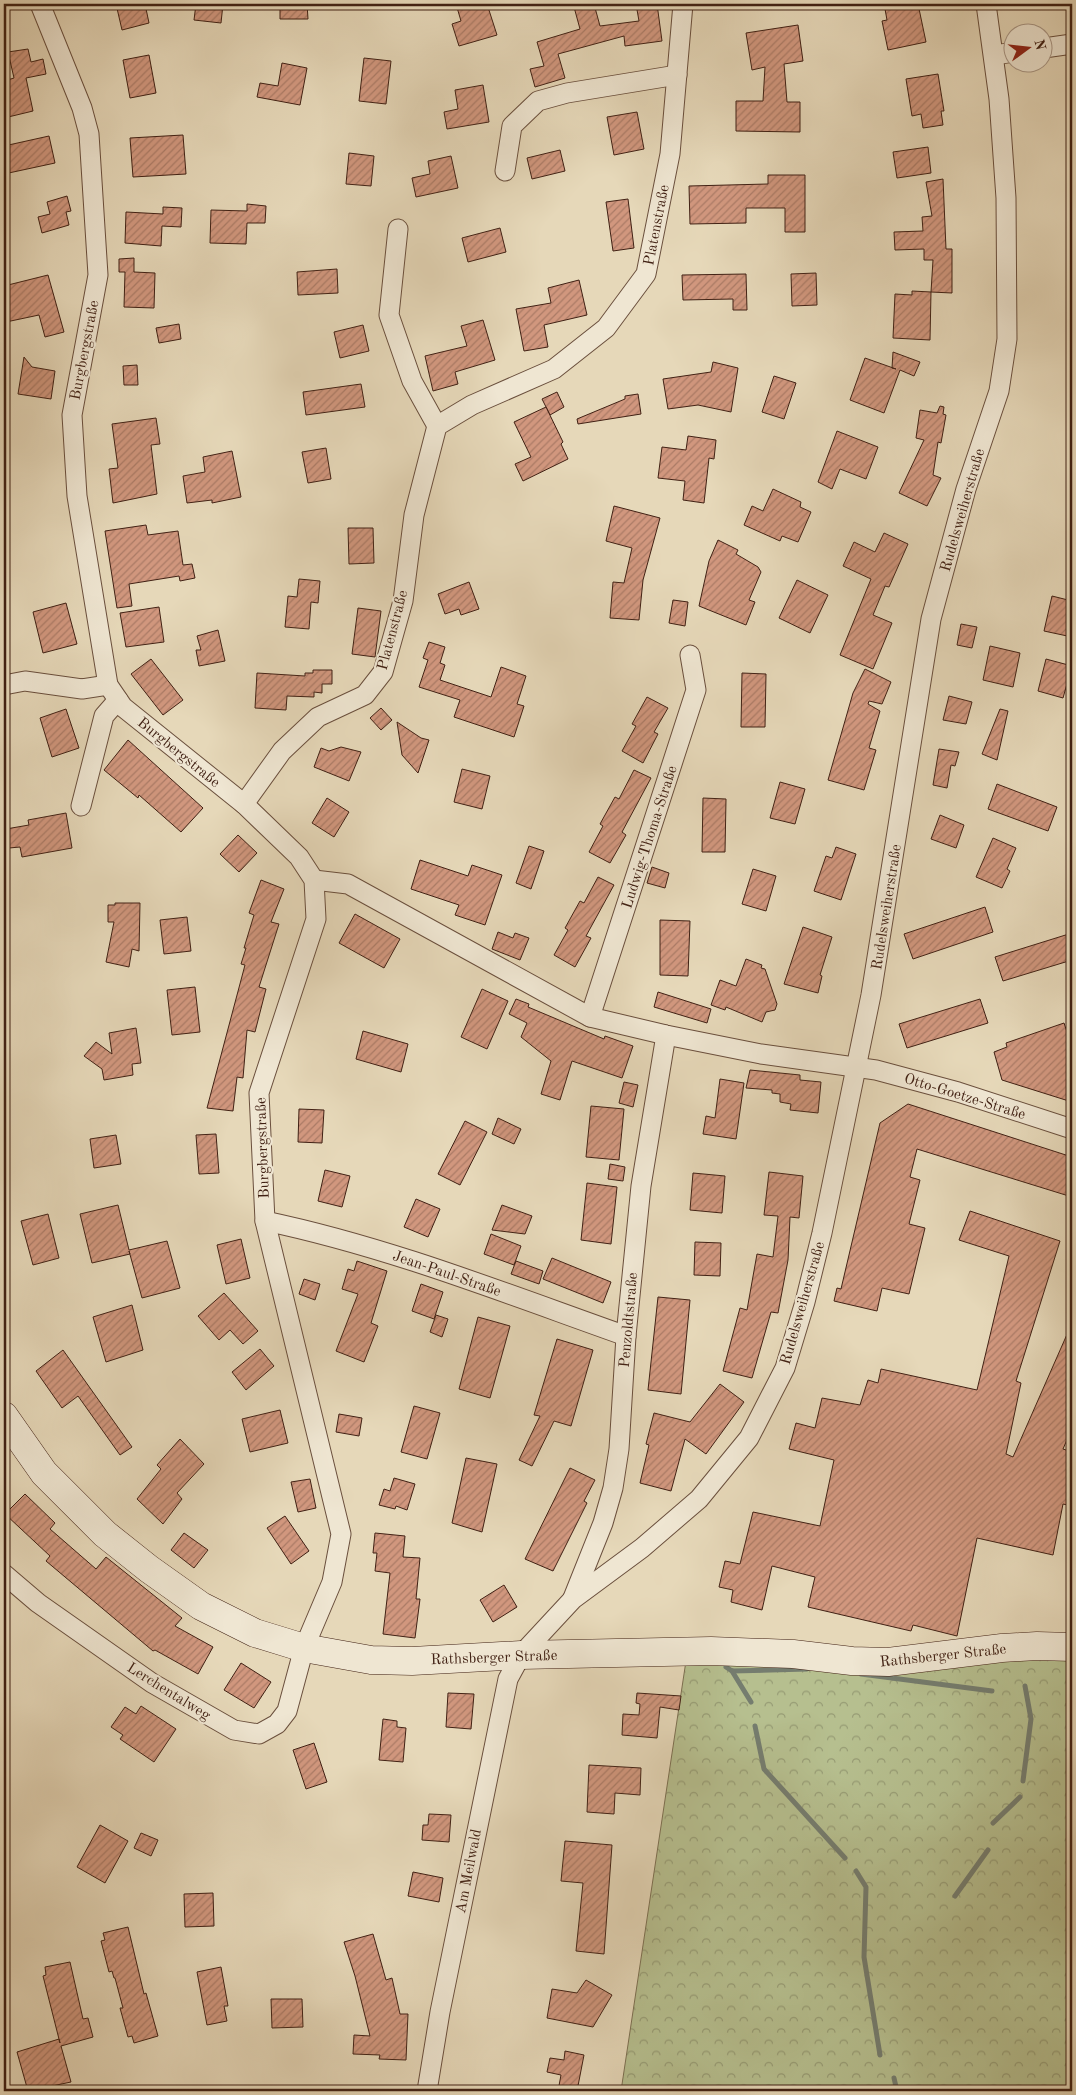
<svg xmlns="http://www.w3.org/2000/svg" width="1076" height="2095" font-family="'Old Standard TT',serif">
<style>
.forest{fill:url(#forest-crowns);stroke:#7c7052}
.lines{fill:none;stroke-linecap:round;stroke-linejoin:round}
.stream{stroke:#757d6f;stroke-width:5}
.building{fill:url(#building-hatch);stroke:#412114}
.street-casing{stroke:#6a4f3d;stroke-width:21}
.secondary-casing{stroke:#412114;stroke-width:29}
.street{stroke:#efe6d2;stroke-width:19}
.secondary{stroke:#efe6d2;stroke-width:28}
.labels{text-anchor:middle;stroke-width:4.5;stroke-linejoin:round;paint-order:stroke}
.street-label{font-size:15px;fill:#412114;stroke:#efe6d2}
</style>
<defs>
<pattern id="forest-crowns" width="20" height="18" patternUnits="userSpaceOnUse" patternTransform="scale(1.25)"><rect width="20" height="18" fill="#b6bf8f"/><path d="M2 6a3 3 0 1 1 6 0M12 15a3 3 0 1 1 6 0" fill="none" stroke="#969b74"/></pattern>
<pattern id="building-hatch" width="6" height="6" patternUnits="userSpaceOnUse" patternTransform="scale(1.25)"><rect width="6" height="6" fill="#d1977e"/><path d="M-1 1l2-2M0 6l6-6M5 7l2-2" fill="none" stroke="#ab7b66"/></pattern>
</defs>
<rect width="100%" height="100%" fill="#e6d8b9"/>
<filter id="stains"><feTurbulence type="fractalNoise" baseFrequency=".004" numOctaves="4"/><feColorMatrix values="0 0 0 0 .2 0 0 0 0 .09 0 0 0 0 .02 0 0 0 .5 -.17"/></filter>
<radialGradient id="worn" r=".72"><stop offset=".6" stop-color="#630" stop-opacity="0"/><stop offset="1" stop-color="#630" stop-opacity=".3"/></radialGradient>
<path class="forest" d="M689,1641L857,1654L1072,1641V2091H621Z"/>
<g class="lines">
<g class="stream">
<path d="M726,1667L732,1671L807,1669"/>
<path d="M732,1671L751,1702"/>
<path d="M861,1674L992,1691"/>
<path d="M755,1726L764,1769L845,1858"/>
<path d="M1023,1781L1031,1719L1025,1686"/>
<path d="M993,1823L1020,1797"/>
<path d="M856,1871L866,1887L864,1957L880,2055"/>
<path d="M955,1896L988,1850"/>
<path d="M894,2078L897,2091"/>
</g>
</g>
<g class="building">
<path d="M116,4H145L149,23L122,30Z"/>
<path d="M196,4H223L221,23L194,20Z"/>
<path d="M280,4H307L308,19H280Z"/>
<path d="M456,4H487L497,35L459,46L452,24L461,21Z"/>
<path d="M585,4H594L600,26L639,21L636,4H657L662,41L625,46L624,36L558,54L565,78L535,87L530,69L544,66L537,42L580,29L574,7Z"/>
<path d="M912,4H918L926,42L888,50L882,21L887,20L885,9Z"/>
<path d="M798,25L803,61L784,64L787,102H800V132L736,131V101H763L765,67L752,70L746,33Z"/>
<path d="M28,49L31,62L43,59L46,74L26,78L33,111L4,118V81L14,78L8,52Z"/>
<path d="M149,55L156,93L130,98L123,60Z"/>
<path d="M364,58L391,61L386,104L359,101Z"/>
<path d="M282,63L307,68L300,105L257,97L260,83L278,86Z"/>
<path d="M938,74L944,111H941L943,125L923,128L921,114L912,116L906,79Z"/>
<path d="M483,85L489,122L447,129L444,112L458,109L455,90Z"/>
<path d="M637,112L644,149L614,155L607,117Z"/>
<path d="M183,135L186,174L133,177L130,138Z"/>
<path d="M49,136L55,163L4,174V146Z"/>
<path d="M928,147L931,173L897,178L893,152Z"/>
<path d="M560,150L565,171L532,179L527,158Z"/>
<path d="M349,153L374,156L371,186L346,184Z"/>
<path d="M451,156L458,188L416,197L412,178L430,174L428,161Z"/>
<path d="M768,175H805V232H785V208H746V223L690,224L689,186L768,184Z"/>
<path d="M943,179L946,249H952V293L931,292L933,260H924V249L895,250L894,232L923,231L922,217L932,216L926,182Z"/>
<path d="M67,196L71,211L66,212L69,225L42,233L38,217L50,214L47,202Z"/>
<path d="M628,199L634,248L613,251L606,202Z"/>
<path d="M247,204L266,206L265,223H247L246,244L210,243L211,210L247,211Z"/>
<path d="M163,207L182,208L181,227L162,226L161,246L125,243L126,212L163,214Z"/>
<path d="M500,228L506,252L468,262L462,238Z"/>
<path d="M134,258V272L155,273L154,308L124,307L125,272H119V259Z"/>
<path d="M337,269L338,293L298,295L297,272Z"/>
<path d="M816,273L817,305L792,306L791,274Z"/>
<path d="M746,274L747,310H733V299L683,300L682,275Z"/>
<path d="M48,275L64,332L45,337L39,315L6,322L4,314V286Z"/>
<path d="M579,280L587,315L544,325L548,347L524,351L516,309L551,303L548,288Z"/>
<path d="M912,291L931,292L930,340L893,338L895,294L912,295Z"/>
<path d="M483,320L495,360L455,372L458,384L433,391L425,356L467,346L461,326Z"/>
<path d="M179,324L181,339L159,343L156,328Z"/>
<path d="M363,325L369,351L340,358L334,332Z"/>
<path d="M893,352L920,362L914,376L900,370L884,413L850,400L865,358L896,369L892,368Z"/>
<path d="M24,357L32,367L55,371L51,399L18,394Z"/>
<path d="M713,362L738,368L731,412L698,405L668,409L663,379L711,372Z"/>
<path d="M137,365L138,385H124L123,366Z"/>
<path d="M774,376L796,383L784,419L762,412Z"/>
<path d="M361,384L365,407L306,415L303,392Z"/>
<path d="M557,392L564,407L550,415L542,399Z"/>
<path d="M638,394L641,414L578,424L577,419L625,399V396Z"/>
<path d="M940,406L944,407L943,414L946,415L941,443L938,442L933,475L941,478L927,506L899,493L924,440L916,438L920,410L937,413Z"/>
<path d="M546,407L563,442L561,444L568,459L523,481L515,464L531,457L514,422Z"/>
<path d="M156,418L160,444L151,445L157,494L113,503L109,469L118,468L112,424Z"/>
<path d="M837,431L878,447L866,479L840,469L832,489L818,482Z"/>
<path d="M688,436L716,440L714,459L709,458L704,503L683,500L685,481L658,478L662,447L686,450Z"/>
<path d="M326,448L331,479L308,483L302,452Z"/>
<path d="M232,451L241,497L212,503V500L187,503L183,476L205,472L203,457Z"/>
<path d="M773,489L801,502L800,507L811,512L798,542L782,536L780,541L744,525L752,506L763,511Z"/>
<path d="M614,506L660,518L643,580L639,620L610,618L613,582L624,583L632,548L606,541Z"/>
<path d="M146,525L148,535L178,531L183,565L192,564L195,578L180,581L179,576L129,584L132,606L117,608L105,531Z"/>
<path d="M348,528H373L374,563L349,564Z"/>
<path d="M884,533L908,544L889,587L885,586L873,615L892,623L873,669L840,655L871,579L843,566L854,542L875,552Z"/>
<path d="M718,540L738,550L736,554L758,567L761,572L749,600L755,602L746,625L699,606L709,561Z"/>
<path d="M299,579L320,581L318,603L311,602L309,629L285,627L288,596L297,597Z"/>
<path d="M797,580L828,595L810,633L779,618Z"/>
<path d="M469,582L479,609L461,615L459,609L445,614L438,594Z"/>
<path d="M1052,596L1072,601V637L1044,631Z"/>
<path d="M673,600L688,602L685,626L669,623Z"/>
<path d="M66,603L77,644L43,653L33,612Z"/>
<path d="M159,607L164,642L126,647L120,613Z"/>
<path d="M358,608L381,611L375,657L352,654Z"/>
<path d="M961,624L977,627L972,648L957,645Z"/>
<path d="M218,630L225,661L199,666L196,650H201L197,636Z"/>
<path d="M429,642L445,647L440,663L445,665L440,680L491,697L501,667L526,676L517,704L524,706L514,737L454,717L460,700L419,687L428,660L423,658Z"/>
<path d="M990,646L1020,653L1013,687L983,680Z"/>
<path d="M151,659L183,700L163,715L131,674Z"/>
<path d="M1046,659L1072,666L1063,698L1038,691Z"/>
<path d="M865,669L891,682L882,704L869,701L868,704L880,711L869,748L876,750L864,790L828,780L853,693Z"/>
<path d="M313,670H332V684H322V693L314,692V697L287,696L286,710L255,708L257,673L305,676V673H313Z"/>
<path d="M742,673L766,674L765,727H741Z"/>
<path d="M949,696L972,702L966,724L943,720Z"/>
<path d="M647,697L668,708L654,732L658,734L643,763L622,751L636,726L632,724Z"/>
<path d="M381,708L392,720L381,730L370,718Z"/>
<path d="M66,709L79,748L52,757L40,718Z"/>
<path d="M1000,709L1008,711L997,760L982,754Z"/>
<path d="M397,722L421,738L429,740L418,773L402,755Z"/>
<path d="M128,740L203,808L181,832L139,795L138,798L104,770Z"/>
<path d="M341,747L361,752L349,781L314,767L321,748L329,751Z"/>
<path d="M939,749L959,752L955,766L951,765L947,788L933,785Z"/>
<path d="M462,769L490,776L482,809L454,802Z"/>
<path d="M634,770L651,778L622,832L626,835L610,863L589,852L603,826L600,824L615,797L619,799Z"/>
<path d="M780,782L805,789L795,824L770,818Z"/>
<path d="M997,784L1057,807L1048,831L988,809Z"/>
<path d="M327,798L349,812L334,837L312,823Z"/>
<path d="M703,798L726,799L725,852H702Z"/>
<path d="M66,813L72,848L22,857L20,847L9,848L6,829L29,825L28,820Z"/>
<path d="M940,815L964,825L956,848L931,839Z"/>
<path d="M238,835L257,853L239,872L220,854Z"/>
<path d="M993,838L1016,848L1007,869L1010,871L1002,888L976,877Z"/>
<path d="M529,846L544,851L531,889L516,883Z"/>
<path d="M836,847L856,854L841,900L814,891L826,856L832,858Z"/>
<path d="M420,860L468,876L472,865L502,875L485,925L455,915L459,905L411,889Z"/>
<path d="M652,867L669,873L665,888L647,883Z"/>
<path d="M753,869L776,876L766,911L742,904Z"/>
<path d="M598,877L614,885L586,936L591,938L575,967L554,955L568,930L565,928L580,901L584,903Z"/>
<path d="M261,880L284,889L271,922L279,924L259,987L266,989L255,1032L247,1030L243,1078L237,1077L233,1111L207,1108L245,965L241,964L246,948H244L254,915L249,913Z"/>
<path d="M115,903H140L139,951L132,949L129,967L106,962L114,922H108V905H115Z"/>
<path d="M985,907L993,932L913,959L904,934Z"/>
<path d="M355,914L400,939L384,968L339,943Z"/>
<path d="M187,917L191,951L164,954L160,920Z"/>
<path d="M660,920L690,921L688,976L660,975Z"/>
<path d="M803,927L832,937L820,975L822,976L818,993L784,984Z"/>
<path d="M498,932L513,938L515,933L529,938L520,960L492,949Z"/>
<path d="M1072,933V960L1003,981L995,957Z"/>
<path d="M746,959L762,965L761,968L765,969L777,1004L775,1010L766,1012L762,1022L726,1007L725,1010L711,1005L720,980L736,986Z"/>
<path d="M195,987L200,1032L172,1035L167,990Z"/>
<path d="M482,989L508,1001L487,1049L461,1037Z"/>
<path d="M658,992L711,1009L707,1023L654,1007Z"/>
<path d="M516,999L529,1004L528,1007L604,1039L605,1036L633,1046L622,1078L572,1061L560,1100L541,1094L551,1061L521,1037L527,1023L509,1014Z"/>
<path d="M980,999L988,1023L907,1048L899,1024Z"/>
<path d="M1064,1023L1072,1047V1102L1002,1080L994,1052L1007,1047L1006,1043Z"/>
<path d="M136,1028L141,1063L132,1064L133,1075L104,1080L102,1069L84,1056L96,1042L112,1054L109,1033Z"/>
<path d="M363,1031L408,1044L401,1072L356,1059Z"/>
<path d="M750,1070L800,1075V1080L821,1082L818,1113L790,1110L791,1104L780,1102V1094L772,1093V1090L746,1088Z"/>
<path d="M720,1079L744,1083L736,1139L703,1134L706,1116L715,1118Z"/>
<path d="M624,1082L638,1085L633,1107L619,1103Z"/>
<path d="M908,1104L1072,1157V1197L917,1149L910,1177L920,1180L909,1224L925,1228L909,1294L882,1288L877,1311L834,1301L837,1288L841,1289L880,1123Z"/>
<path d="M591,1106L624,1109L619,1160L586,1157Z"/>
<path d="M299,1109L324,1110L322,1143L298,1142Z"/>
<path d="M498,1118L521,1129L514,1144L492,1134Z"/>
<path d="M465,1121L487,1132L460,1185L438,1174Z"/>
<path d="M216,1134L219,1173L199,1174L196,1135Z"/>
<path d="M116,1135L121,1164L94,1168L90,1139Z"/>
<path d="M610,1164L625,1167L623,1181L608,1179Z"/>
<path d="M325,1170L350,1176L342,1207L318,1201Z"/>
<path d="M769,1172L803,1176L799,1218L790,1217L788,1260L778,1313L771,1312L752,1378L723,1371L740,1308L747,1310L757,1254L773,1257L778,1216L764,1215Z"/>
<path d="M693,1173L725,1176L722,1213L690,1210Z"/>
<path d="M587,1183L617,1187L611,1244L581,1240Z"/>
<path d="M416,1199L440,1209L428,1237L404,1227Z"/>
<path d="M118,1205L129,1250L167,1241L180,1288L142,1298L129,1251L130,1254L92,1263L80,1214Z"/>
<path d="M502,1205L532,1216L525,1234L492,1230Z"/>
<path d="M970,1211L1060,1241L1016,1381L1021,1383L1006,1454L1013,1457L1072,1323V1428L1063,1449L1072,1452V1506L1063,1504L1053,1555L977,1538L957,1636L913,1625L911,1631L808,1607L815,1577L772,1566L762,1610L731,1602L733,1590L719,1587L725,1561L740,1564L753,1512L820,1526L834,1460L789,1449L796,1423L815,1428L822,1398L860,1405L868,1380L878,1383L881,1369L977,1390L1009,1256L959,1240Z"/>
<path d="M48,1214L59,1258L33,1265L21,1221Z"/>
<path d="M491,1234L521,1246L514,1265L484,1254Z"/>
<path d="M241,1239L250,1278L226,1284L217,1245Z"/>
<path d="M695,1242L721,1243L720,1276L694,1275Z"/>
<path d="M552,1258L611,1282L603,1303L543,1279Z"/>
<path d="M357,1261L387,1271L371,1323L378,1326L364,1362L336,1351L358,1294L342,1289L348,1269L354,1271Z"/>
<path d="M516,1261L543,1271L539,1284L511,1274Z"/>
<path d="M304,1279L320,1284L315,1300L299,1294Z"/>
<path d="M421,1284L443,1292L434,1319L412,1311Z"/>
<path d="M224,1293L258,1331L243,1344L230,1330L219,1340L198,1316Z"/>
<path d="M658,1297L690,1300L681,1394L648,1390Z"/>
<path d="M132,1305L143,1350L106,1362L93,1317Z"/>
<path d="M436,1315L448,1319L442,1337L430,1332Z"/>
<path d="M478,1317L510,1326L490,1398L459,1389Z"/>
<path d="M557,1339L593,1350L571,1426L554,1421L532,1466L519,1460L540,1416L534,1415Z"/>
<path d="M260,1349L274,1366L246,1390L232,1372Z"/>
<path d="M63,1350L132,1447L120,1455L78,1396L62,1408L36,1371Z"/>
<path d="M720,1384L744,1402L706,1454L685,1439L671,1491L640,1483L649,1445L646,1444L654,1413L690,1422Z"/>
<path d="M414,1406L440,1413L427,1459L401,1452Z"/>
<path d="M280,1410L288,1443L250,1452L242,1419Z"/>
<path d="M339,1414L362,1418L359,1436L336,1432Z"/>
<path d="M180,1439L204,1464L177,1493L182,1499L163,1524L137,1499L161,1469L157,1465Z"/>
<path d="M466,1458L497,1464L482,1532L452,1523Z"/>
<path d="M570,1468L595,1480L584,1501L587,1503L553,1571L525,1559Z"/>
<path d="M394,1478L415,1484L407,1510L396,1506L395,1509L379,1505L384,1489L390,1491Z"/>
<path d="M310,1479L316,1508L298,1512L291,1482Z"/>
<path d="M25,1494L55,1523L50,1529L96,1569L106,1557L182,1618L175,1626L213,1647L198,1674L155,1650L153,1651L46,1561L50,1556L5,1514Z"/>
<path d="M285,1516L309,1551L291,1564L267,1528Z"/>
<path d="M184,1533L208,1550L194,1568L171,1550Z"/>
<path d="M375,1533L405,1536L403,1557L420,1558L416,1599H420L415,1638L383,1634L390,1573L375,1571L377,1553H373Z"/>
<path d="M504,1585L517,1607L493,1622L480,1600Z"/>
<path d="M241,1663L271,1682L254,1708L224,1690Z"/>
<path d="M448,1693L474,1694L471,1729L446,1727Z"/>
<path d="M637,1693L681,1696L679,1710L660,1707L657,1738L622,1735L623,1714L639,1715L640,1704L636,1703Z"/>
<path d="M141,1706L176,1729L154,1762L120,1739L123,1735L111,1727L125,1707L136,1714Z"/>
<path d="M383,1719L397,1721V1727L406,1728L403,1762L379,1760Z"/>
<path d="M314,1743L327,1782L306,1789L293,1750Z"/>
<path d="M589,1765L641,1768L640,1795L615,1793L614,1814L587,1812Z"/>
<path d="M429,1814L451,1815L449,1842L422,1840L423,1825H428Z"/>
<path d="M100,1825L128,1841L105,1883L77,1867Z"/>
<path d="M141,1833L158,1840L151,1856L134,1848Z"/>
<path d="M565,1841L612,1845L604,1954L576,1951L583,1883L561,1881Z"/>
<path d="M413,1872L443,1878L439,1902L408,1896Z"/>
<path d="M213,1893L214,1926L185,1927L184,1894Z"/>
<path d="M128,1927L144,1994L146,1993L158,2036L134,2043L132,2036L128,2037L120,2008H123L115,1978H114L112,1971L109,1972L101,1941L105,1940L103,1933Z"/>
<path d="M373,1934L386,1980L392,1978L400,2014H408L406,2060L379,2059L380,2055L353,2054L354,2035L370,2036L355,1976L344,1942Z"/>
<path d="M70,1962L83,2019L88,2018L93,2037L61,2046L71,2082L28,2091L17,2052L59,2039L60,2043L43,1976L46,1975L45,1967Z"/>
<path d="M221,1967L228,2006H224L227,2021L207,2025L197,1972Z"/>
<path d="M586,1980L612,1995L593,2027L547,2018L552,1989L577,1993Z"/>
<path d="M271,1999H302L303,2027L272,2028Z"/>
<path d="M565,2051L584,2055L577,2091H558L561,2075L547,2072L550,2058L564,2060Z"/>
</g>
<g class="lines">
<g class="street-casing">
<g id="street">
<path d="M1044,48L1072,44"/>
<path d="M995,55L1014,52"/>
<path d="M505,171L512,126L538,101L567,93L677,75"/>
<path d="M398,229L389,315L412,381L437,426"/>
<path d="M4,685L25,681L82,689L108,685"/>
<path d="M244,804L282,751L318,717L365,695L383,672L403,601L414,515L437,426L472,405L554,369L606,328L646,274L670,154L683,4"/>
<path d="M81,806L104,716L118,700"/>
<path d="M314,880L348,884L590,1017L666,1035L761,1054L876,1070L958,1092L1072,1129"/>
<path d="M590,1017L696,690L690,655"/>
<path d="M265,1221C389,1247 507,1294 626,1336"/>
<path d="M4,1574L38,1603L152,1683L234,1730L259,1734L277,1724L287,1711L304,1648L332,1582L341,1534L265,1221L259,1093L316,919L314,880L299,857L244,804L123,707L108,685L77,496L72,415L98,275L89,134L82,108L40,4"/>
<path d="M573,1598L603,1523L613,1488L619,1449L626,1336L641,1186L666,1035"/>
<path d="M427,2091L440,2012L508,1679L521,1655L573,1599L642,1548L699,1499L749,1438L785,1368L805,1302L822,1233L871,995L931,619L966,489L999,391L1007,339L1006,198L999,99L986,4"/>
</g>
</g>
<g class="secondary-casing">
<path id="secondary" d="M4,1416L44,1473L105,1534L149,1569L201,1606L255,1633L304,1648L371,1660L412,1661L521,1655L711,1651L793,1654L852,1661L888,1662L1002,1648L1037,1646L1072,1647"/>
</g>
<use href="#street" class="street"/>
<use href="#secondary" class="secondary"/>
</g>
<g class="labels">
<g class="street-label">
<text transform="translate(656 225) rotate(-79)" y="5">Platenstraße</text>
<text transform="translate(84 350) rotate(-79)" y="5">Burgbergstraße</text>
<text transform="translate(962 510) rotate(-74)" y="5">Rudelsweiherstraße</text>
<text transform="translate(392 630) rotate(-75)" y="5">Platenstraße</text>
<text transform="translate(179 752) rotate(39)" y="5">Burgbergstraße</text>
<text transform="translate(649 837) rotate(-72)" y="5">Ludwig-Thoma-Straße</text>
<text transform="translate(886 907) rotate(-81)" y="5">Rudelsweiherstraße</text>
<text transform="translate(965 1096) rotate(17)" y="5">Otto-Goetze-Straße</text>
<text transform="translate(262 1148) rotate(-92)" y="5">Burgbergstraße</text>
<text transform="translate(447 1273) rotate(19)" y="5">Jean-Paul-Straße</text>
<text transform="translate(802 1303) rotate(-74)" y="5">Rudelsweiherstraße</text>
<text transform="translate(628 1320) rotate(-85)" y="5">Penzoldtstraße</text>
<text transform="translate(943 1655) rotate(-6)" y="5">Rathsberger Straße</text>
<text transform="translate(494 1657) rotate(-2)" y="5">Rathsberger Straße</text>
<text transform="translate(169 1691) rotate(32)" y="5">Lerchentalweg</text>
<text transform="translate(468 1871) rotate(-79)" y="5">Am Meilwald</text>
</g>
</g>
<rect width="1076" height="2095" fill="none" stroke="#e6d8b9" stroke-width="20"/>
<rect x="5" y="5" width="1066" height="2085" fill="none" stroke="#412114" stroke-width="2.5"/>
<rect x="10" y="10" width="1056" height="2075" fill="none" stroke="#412114"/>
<g transform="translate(1028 48) rotate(75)"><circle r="24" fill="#efe6d2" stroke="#a99786"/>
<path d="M0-4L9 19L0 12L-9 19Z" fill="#8f2418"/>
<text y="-8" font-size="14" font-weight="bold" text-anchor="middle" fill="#412114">N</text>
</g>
<rect width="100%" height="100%" filter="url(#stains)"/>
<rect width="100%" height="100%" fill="url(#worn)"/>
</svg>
